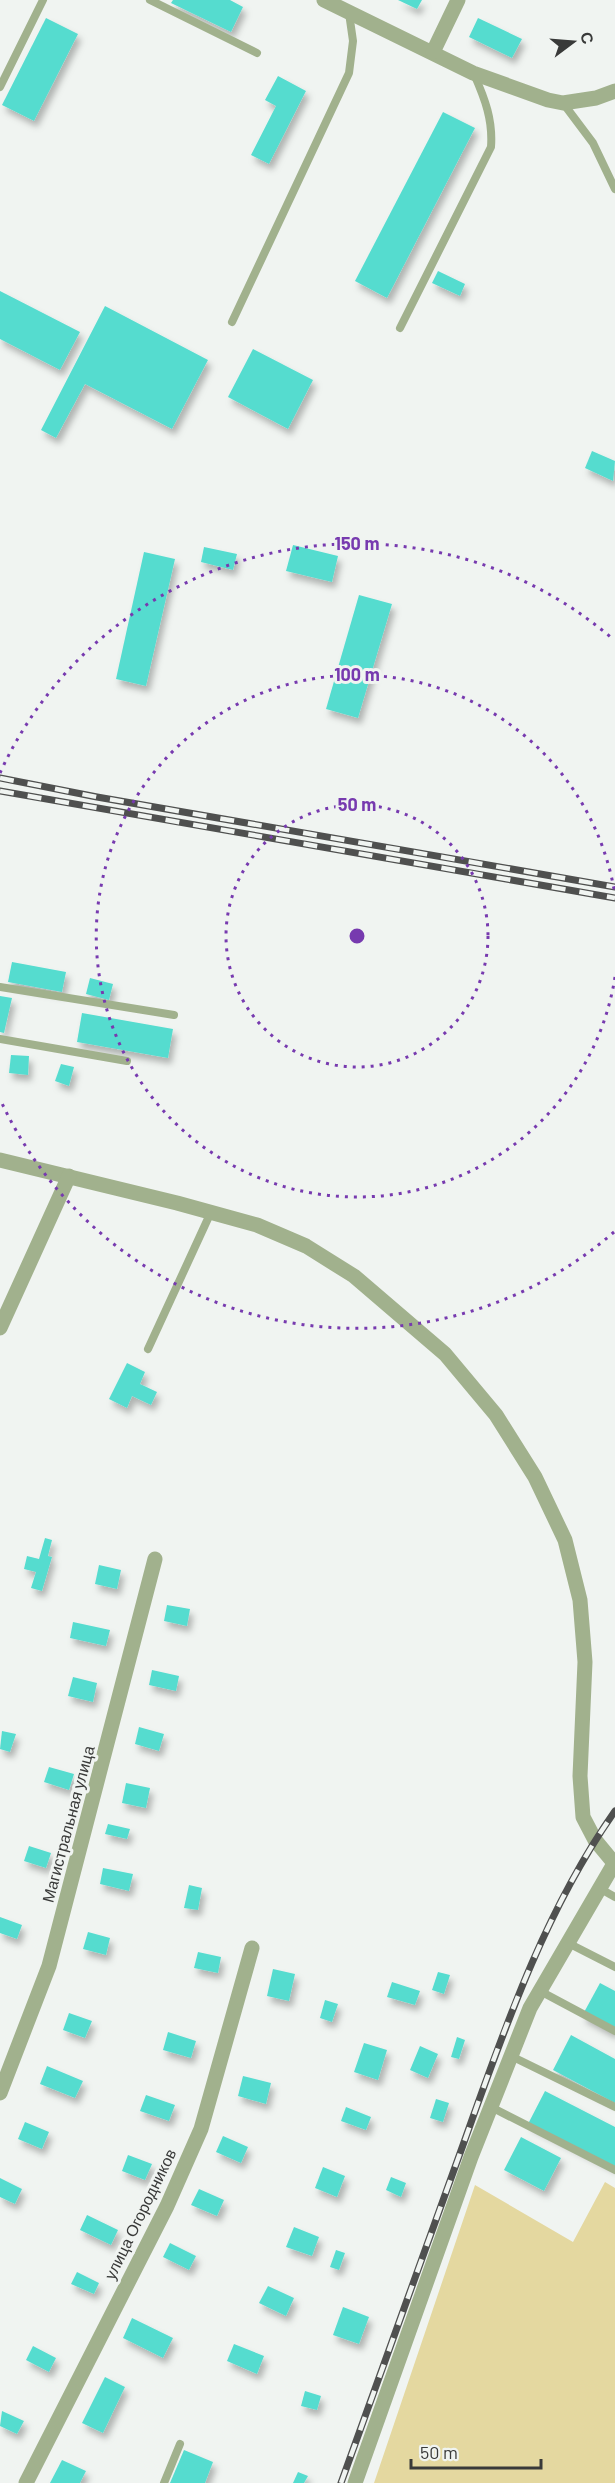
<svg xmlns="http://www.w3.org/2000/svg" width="615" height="2483" font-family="Barlow,sans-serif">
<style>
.green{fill:#e4d8a0}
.building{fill:#55dccf;filter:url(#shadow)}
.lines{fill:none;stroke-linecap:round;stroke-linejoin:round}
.service{stroke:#a1b18d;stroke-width:8}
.minor{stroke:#a1b18d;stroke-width:15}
.rail-casing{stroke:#4f504f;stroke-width:7}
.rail{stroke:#f0f4f1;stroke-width:4.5;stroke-dasharray:14;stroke-linecap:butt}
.ring{fill:none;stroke:#773aaf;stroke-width:3;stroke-dasharray:3 6}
.labels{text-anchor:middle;stroke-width:6;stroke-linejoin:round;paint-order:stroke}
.street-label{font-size:16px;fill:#393a39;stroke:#f0f4f1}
.centre{fill:#773aaf;stroke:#f0f4f1;stroke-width:3}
.ring-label{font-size:18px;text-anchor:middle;font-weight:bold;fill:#773aaf;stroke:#f0f4f1;stroke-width:6;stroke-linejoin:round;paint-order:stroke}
</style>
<defs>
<filter id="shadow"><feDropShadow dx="3.5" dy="6" stdDeviation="3" flood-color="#0004"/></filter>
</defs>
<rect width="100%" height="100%" fill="#f0f4f1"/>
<path class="green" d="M605,2182L615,2188V2483H374L475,2185L573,2242Z"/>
<g class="building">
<path d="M173,0H230L243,7L231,32L171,3Z"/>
<path d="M398,0H422L417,9Z"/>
<path d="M46,18L78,34L34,121L2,105Z"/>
<path d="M478,18L522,39L512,58L469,37Z"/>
<path d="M278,76L306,91L269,164L251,155L276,106L265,100Z"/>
<path d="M443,112L475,128L387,298L355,281Z"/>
<path d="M438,271L465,284L460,296L432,283Z"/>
<path d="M0,291L80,332L60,370L0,339Z"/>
<path d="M105,306L208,360L172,429L85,384L56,438L41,430Z"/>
<path d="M253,349L313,380L288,429L228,397Z"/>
<path d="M592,451L615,461L613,481L585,468Z"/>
<path d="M293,545L338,556L332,582L286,571Z"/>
<path d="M204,547L237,554L233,570L201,562Z"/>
<path d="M144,552L175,559L146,686L116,679Z"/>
<path d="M359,595L392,604L358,718L326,709Z"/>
<path d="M12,962L66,972L62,992L8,982Z"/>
<path d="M90,978L113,984L109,1000L86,994Z"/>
<path d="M0,996L12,998L4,1033L0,1032Z"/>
<path d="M82,1013L173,1029L168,1058L77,1042Z"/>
<path d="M11,1055L29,1056L28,1075L9,1073Z"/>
<path d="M61,1064L74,1067L69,1086L55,1081Z"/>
<path d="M127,1363L145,1372L140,1384L157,1392L151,1405L132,1396L127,1408L109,1399Z"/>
<path d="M45,1538L52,1540L48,1556L52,1557L42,1591L31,1588L36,1572L24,1569L27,1556L39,1559Z"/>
<path d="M99,1565L121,1570L117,1589L95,1584Z"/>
<path d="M167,1605L190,1609L187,1626L164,1621Z"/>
<path d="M73,1622L110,1630L106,1646L70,1638Z"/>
<path d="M152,1670L179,1676L176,1691L149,1685Z"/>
<path d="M73,1677L97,1683L93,1702L68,1696Z"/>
<path d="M139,1727L164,1734L159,1751L135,1744Z"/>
<path d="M2,1731L16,1734L10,1752L0,1749Z"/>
<path d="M49,1767L74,1774L69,1790L44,1782Z"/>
<path d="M126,1783L150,1788L146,1808L122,1803Z"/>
<path d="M108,1824L130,1829L127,1839L105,1834Z"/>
<path d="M29,1846L51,1853L46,1868L24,1861Z"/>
<path d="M103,1868L133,1874L129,1891L100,1884Z"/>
<path d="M189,1885L202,1888L198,1910L184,1908Z"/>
<path d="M0,1917L22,1925L17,1939L0,1933Z"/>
<path d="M88,1932L110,1938L106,1955L83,1949Z"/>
<path d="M198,1952L221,1957L218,1973L194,1968Z"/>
<path d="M273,1969L295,1974L289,2001L267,1996Z"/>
<path d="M438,1972L450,1975L444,1994L432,1990Z"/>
<path d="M392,1982L420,1991L415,2005L387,1997Z"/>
<path d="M600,1983L615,1991V2034L582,2016Z"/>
<path d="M325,2000L338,2004L332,2022L320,2018Z"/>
<path d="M69,2013L92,2021L85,2038L63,2030Z"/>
<path d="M168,2032L196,2041L191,2058L163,2050Z"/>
<path d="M571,2035L615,2059V2103L553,2070Z"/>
<path d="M457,2037L465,2040L459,2059L451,2057Z"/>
<path d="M364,2043L387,2050L378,2080L354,2072Z"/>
<path d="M420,2046L438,2054L428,2078L410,2070Z"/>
<path d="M47,2066L83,2081L75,2098L40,2084Z"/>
<path d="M243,2076L271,2083L266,2104L238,2096Z"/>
<path d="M545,2091L615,2127V2168L528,2124Z"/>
<path d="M146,2095L175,2105L169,2121L140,2111Z"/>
<path d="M436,2099L449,2103L443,2122L430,2118Z"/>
<path d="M346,2107L371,2117L366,2130L341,2121Z"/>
<path d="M25,2122L49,2132L42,2149L18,2139Z"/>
<path d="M223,2136L248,2147L241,2163L216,2152Z"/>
<path d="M521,2137L561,2158L544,2191L504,2170Z"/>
<path d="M128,2155L152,2164L145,2180L122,2171Z"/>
<path d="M323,2167L345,2176L337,2197L315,2188Z"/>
<path d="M391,2177L406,2183L401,2197L386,2190Z"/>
<path d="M0,2178L22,2189L15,2204L0,2197Z"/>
<path d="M199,2189L224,2200L217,2216L191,2205Z"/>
<path d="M87,2215L118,2230L111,2245L80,2230Z"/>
<path d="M294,2227L319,2237L312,2256L286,2247Z"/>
<path d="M170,2243L196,2256L189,2270L163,2257Z"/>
<path d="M336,2250L345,2253L339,2270L330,2267Z"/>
<path d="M77,2272L99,2283L94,2294L71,2284Z"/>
<path d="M268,2286L294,2298L286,2316L259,2303Z"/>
<path d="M343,2307L369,2317L359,2344L333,2335Z"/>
<path d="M132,2318L173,2338L163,2358L123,2338Z"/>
<path d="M234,2344L264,2356L257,2374L227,2361Z"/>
<path d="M33,2346L56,2358L49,2372L26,2360Z"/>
<path d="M105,2377L125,2387L103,2433L82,2423Z"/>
<path d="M305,2391L321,2396L317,2410L301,2406Z"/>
<path d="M2,2411L24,2421L17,2434L0,2426Z"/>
<path d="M184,2450L213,2462L205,2483H170Z"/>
<path d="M62,2460L86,2471L80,2483H50Z"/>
<path d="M298,2472L308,2476L304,2483H293Z"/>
</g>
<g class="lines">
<g class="service">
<path d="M150,0L257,53"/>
<path d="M0,87L43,0"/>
<path d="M563,103L593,143L615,189"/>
<path d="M232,322L349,73L353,41L349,13"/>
<path d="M400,328L491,147C493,120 485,99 474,74"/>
<path d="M0,987L174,1015"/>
<path d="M0,1039L127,1061"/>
<path d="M148,1349L211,1212"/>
<path d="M599,1888L615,1897"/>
<path d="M568,1943L615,1967"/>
<path d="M540,1991L615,2031"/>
<path d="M511,2056L615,2107"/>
<path d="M491,2107L615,2170"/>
<path d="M164,2483L180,2444"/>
</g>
<g class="minor">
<path d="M324,0L473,73L548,100L563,103L596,98L615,91"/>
<path d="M433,52L458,0"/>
<path d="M0,1160L177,1203L257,1225L306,1246L354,1276L445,1354L496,1415L535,1477L565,1540L580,1600L585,1662L580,1776L583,1817L595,1840L614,1863"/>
<path d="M0,1328L69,1176"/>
<path d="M0,2093L49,1966L155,1559"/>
<path d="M26,2483L167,2206L201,2129L252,1948"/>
<path d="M355,2483L471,2157L530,2008L615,1862"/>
</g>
<g class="rail-casing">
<g id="rail">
<path d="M0,778L97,797L615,887"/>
<path d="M0,791L615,898"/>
<path d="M341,2483C382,2370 422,2258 463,2145C504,2030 544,1912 615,1811"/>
</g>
</g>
<use href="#rail" class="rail"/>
</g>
<g class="ring">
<circle cx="357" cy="936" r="131"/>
<path d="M615 977A261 261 0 1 1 615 895"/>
<path d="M614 1232A392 392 0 0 1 0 1099M0 773A392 392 0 0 1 614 640"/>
</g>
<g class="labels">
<g class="street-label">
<text transform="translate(68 1824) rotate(-75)" y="6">Магистральная улица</text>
<text transform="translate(140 2214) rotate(-64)" y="6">улица Огородников</text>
</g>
</g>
<circle cx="357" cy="936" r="9" class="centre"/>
<g class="ring-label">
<text x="357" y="550">150 m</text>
<text x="357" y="681">100 m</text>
<text x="357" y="811">50 m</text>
</g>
<g transform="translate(573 42) rotate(74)" stroke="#f0f4f1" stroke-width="4.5" paint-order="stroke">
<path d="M0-4.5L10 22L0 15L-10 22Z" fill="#393a39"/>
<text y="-9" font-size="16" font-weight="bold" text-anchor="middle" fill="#393a39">С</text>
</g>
<path d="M411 2459v9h130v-9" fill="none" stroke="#393a39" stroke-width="3"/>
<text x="420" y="2459" font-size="18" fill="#393a39" stroke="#f0f4f1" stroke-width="4.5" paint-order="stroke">50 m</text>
</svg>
